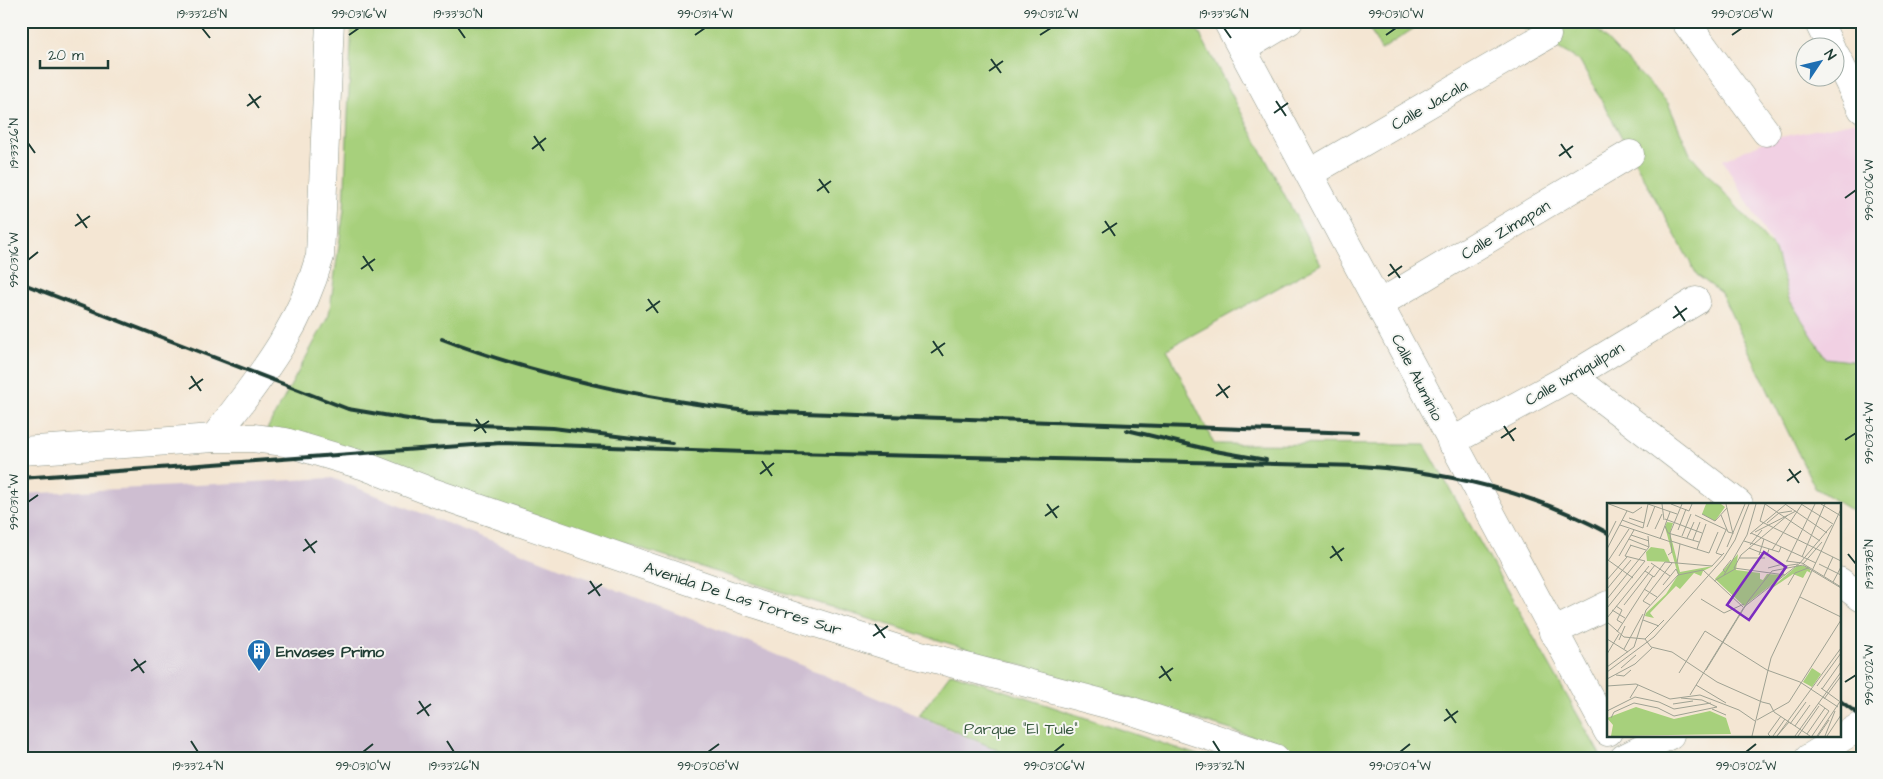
<svg xmlns="http://www.w3.org/2000/svg" width="1883" height="779" font-family="'Architects Daughter',sans-serif">
<style>
.built{fill:#f1d0e3}
.industrial{fill:#cebed1}
.green{fill:#a7d07c;stroke:#638658}
.lines{fill:none;stroke-linecap:round;stroke-linejoin:round}
.minor-casing{stroke:#8a9284;stroke-width:29}
.minor{stroke:#fff;stroke-width:28}
.rail{stroke:#1f3d34;stroke-width:4}
.ticks{fill:none;stroke:#1f3d34;stroke-width:2}
.labels{text-anchor:middle;stroke-width:4;stroke-linejoin:round;paint-order:stroke}
.street-label{font-size:16px;fill:#1f3d34;stroke:#f6f6f2}
.poi-label{font-size:16px;font-weight:bold;fill:#1f3d34;stroke:#f6f6f2;text-anchor:start}
.park-label{font-size:16px;fill:#3a5a42;stroke:#f6f6f2}
.inset-road{fill:none;stroke:#9fa293;stroke-width:1}
.view{fill:#7b2cbf;fill-opacity:0.15;stroke:#7b2cbf;stroke-width:2.5}
.inset-edge{fill:none;stroke:#1f3d34;stroke-width:2.5}
.neatline{fill:none;stroke:#1f3d34;stroke-width:2}
.ticks-label{font-size:12px;text-anchor:middle;fill:#1f3d34}
</style>
<rect width="100%" height="100%" fill="#f6f6f2"/>
<filter id="ink" filterUnits="userSpaceOnUse"><feTurbulence type="fractalNoise" baseFrequency=".02" numOctaves="2"/><feDisplacementMap in="SourceGraphic" scale="10" xChannelSelector="R" yChannelSelector="G"/><feConvolveMatrix kernelMatrix="1 2 1 2 8 2 1 2 1" color-interpolation-filters="sRGB"/></filter>
<filter id="wash" filterUnits="userSpaceOnUse"><feTurbulence type="fractalNoise" baseFrequency=".0096" numOctaves="4" result="noise"/><feDisplacementMap in="SourceGraphic" scale="20" xChannelSelector="R" yChannelSelector="G"/><feGaussianBlur stdDeviation="1.12" result="paint"/><feColorMatrix in="noise" values="0 0 0 0 0 0 0 0 0 0 0 0 0 0 0 0 0 1.4 0 .05"/><feComposite in="paint" operator="in"/></filter>
<g filter="url(#wash)">
<rect width="100%" height="100%" fill="#f4e6d3"/>
<path class="built" d="M1862,120V365L1859,362L1826,358L1789,299L1775,250L1723,160L1771,139Z"/>
<path class="industrial" d="M332,478L729,634L1015,758H21V494Z"/>
<g class="green">
<path d="M352,21H1193L1321,264L1167,349L1214,444L1425,445L1602,758H1322L265,433L329,315L344,210Z"/>
<path d="M1366,21H1425L1381,50Z"/>
<path d="M1512,21H1589L1668,103L1690,154L1775,250L1789,299L1826,358L1859,362L1862,365V517L1815,488L1721,293L1697,275L1580,61Z"/>
<path d="M951,673L1206,758H1016L919,715Z"/>
</g>
</g>
<g filter="url(#ink)">
<g class="lines">
<g class="minor-casing">
<g id="minor">
<path d="M1227,21L1608,732"/>
<path d="M1685,21L1766,132"/>
<path d="M1818,21L1831,48"/>
<path d="M1242,49L1289,21"/>
<path d="M1836,56L1862,109"/>
<path d="M1310,173L1547,35"/>
<path d="M1379,304L1630,154"/>
<path d="M1572,376L1739,504"/>
<path d="M214,438C260,377 299,331 320,256L330,21"/>
<path d="M1451,442L1572,376L1696,301"/>
<path d="M21,451L214,438H253L285,442L362,465L432,492L756,604L898,649L1129,710L1275,758"/>
<path d="M1839,581L1862,598"/>
<path d="M1553,632L1608,605"/>
<path d="M1624,758L1670,735"/>
<path d="M1809,758L1862,725"/>
</g>
</g>
<use href="#minor" class="minor"/>
<g class="rail">
<path d="M21,283L348,409L432,423L553,428L672,443"/>
<path d="M442,339C541,377 642,398 747,411L1357,433"/>
<path d="M1127,430L1215,451L1266,460"/>
<path d="M21,478L501,443L746,452L1361,466C1448,472 1531,491 1608,533"/>
<path d="M1839,700L1862,717"/>
</g>
</g>
</g>
<path class="ticks" d="M202,28L210,38M458,28L465,38M1224,28L1231,38M349,35L359,28M695,35L705,28M1040,35L1051,28M1386,35L1396,28M1732,35L1742,28M991,59L1001,73M989,71L1003,61M249,94L259,108M1276,101L1286,116M247,106L261,96M1274,113L1288,103M534,136L544,151M28,143L35,153M1561,144L1571,158M532,149L546,138M1559,156L1573,146M819,179L829,193M817,191L831,181M1845,198L1856,190M77,214L87,228M1105,221L1115,236M75,226L90,216M1102,233L1117,223M363,256L373,271M28,260L38,252M1390,264L1400,278M361,269L375,259M1388,276L1402,266M648,299L658,313M1675,306L1685,321M646,311L660,301M1673,318L1687,308M933,341L943,356M931,353L945,343M191,376L201,391M1218,384L1228,398M189,389L203,379M1216,396L1230,386M476,419L486,433M1504,426L1514,441M474,431L489,421M1501,438L1516,428M1845,440L1856,433M762,461L772,476M1789,469L1799,483M760,474L774,463M1787,481L1801,471M28,502L38,495M1047,504L1057,518M1045,516L1059,506M305,539L315,553M1332,546L1342,561M303,551L317,541M1848,554L1856,564M1330,558L1344,548M590,581L600,596M588,594L602,584M875,624L885,638M873,636L888,626M134,659L144,673M1161,666L1171,681M131,671L146,661M1159,678L1173,668M1845,682L1856,675M419,701L429,716M1446,709L1456,723M417,714L431,704M1444,721L1458,711M191,741L198,752M447,741L454,752M1213,741L1220,752M363,752L373,744M708,752L719,744M1054,752L1064,744M1400,752L1410,744M1746,752L1756,744"/>
<defs>
<g id="building-pin" transform="scale(1.25)"><path d="M0 17L-7.5 6A9.5 9.5 0 1 1 7.5 6Z" fill="#1f6fb2" stroke="#f6f6f2"/><path d="M-4-6H4V6H1V3H-1V6H-4ZM-2.5-4.3h1.7v1.8h-1.7ZM.8-4.3h1.7v1.8H.8ZM-2.5-1h1.7V.8h-1.7ZM.8-1h1.7V.8H.8Z" fill="#fff"/></g>
</defs>
<g fill-rule="evenodd">
<use href="#building-pin" x="259" y="651"/>
</g>
<g class="labels">
<g class="street-label">
<text transform="translate(1429 104) rotate(-30)" y="6">Calle Jacala</text>
<text transform="translate(1505 229) rotate(-31)" y="6">Calle Zimapan</text>
<text transform="translate(1574 373) rotate(-30)" y="6">Calle Ixmiquilpan</text>
<text transform="translate(1418 377) rotate(63)" y="6">Calle Aluminio</text>
<text transform="translate(743 598) rotate(18)" y="6">Avenida De Las Torres Sur</text>
</g>
<g class="poi-label">
<text x="276" y="657">Envases Primo</text>
</g>
<g class="park-label">
<text x="1021" y="734">Parque "El Tule"</text>
</g>
</g>
<g transform="translate(1607 503)">
<rect width="234" height="234" fill="#f4e6d3"/>
<path d="M99,1H114L118,4L108,18L95,11ZM60,19L66,20L63,30L73,69L106,63L96,68L94,73L87,70L73,86L69,83L43,110L47,115L38,113L39,110L59,91L71,72L58,24ZM44,44L57,46L63,59L40,58L39,49ZM131,51L129,67L153,70V76L156,77L160,71L177,72L137,103L108,76ZM191,62L202,64L204,70L200,68L196,75L186,71L158,90ZM205,165L214,171L205,184L196,179ZM29,204L67,216L103,208L119,215L124,231L4,233L6,222L0,215Z" fill="#a7d07c"/>
<path class="inset-road" d="M2,1L26,10L35,4M41,1L70,11M55,1L57,17M64,1L82,8L85,1M119,1L126,31M158,1L153,18L234,58M158,1L213,38M178,1L220,30M194,1L226,21M214,1L234,13M95,11L108,18L120,5M88,12L120,27M114,12L121,29L125,30M22,15L37,20M58,16L95,30M15,17L36,25L41,1M160,20L172,10L185,8M13,22L64,39M58,23L61,30L92,39M40,24L48,3M48,26L55,11M71,27L79,6M148,29L189,8M144,30L209,60M143,31L179,1M24,32L42,38M75,33L84,11M80,35L87,19M0,36L9,18M22,36L42,44M53,36L63,9M86,37L93,19M64,38L102,50L111,29M137,38L172,49L174,44M23,42L39,47M143,42L155,27M120,44L138,1M142,45L160,52L162,46M0,46L20,8M90,46L99,21M165,47L195,1M61,52L65,49L63,30L75,1M115,52L109,50L119,27M152,52L157,36M12,53L27,27M195,54L218,1M132,55H158M1,57L26,75M1,58L22,26M179,58L195,60L234,84M180,58L208,1M44,60L63,73M70,60L73,41M196,61L215,39M212,61L234,72M161,65L176,61M96,67L136,104M38,68L47,74L58,59L105,63L117,50M118,69L116,67L124,57M117,72L140,32L149,1M176,72L177,63L191,61M178,72L127,65L134,52L181,12M217,73L226,54M0,77L20,54M107,78L128,66M226,79L234,64M56,82L69,66L72,72M181,82L188,70L201,65M0,86L24,57M37,86L50,94M193,94L234,114M0,96L42,44L41,33M94,96L117,110L137,101M17,102L48,62M43,102L36,98L65,60M9,103L15,107L10,117L15,120M0,105L38,58L18,53L24,42M5,107L18,115M0,115L42,63M36,117L52,123M0,119L17,134L38,136L57,117M10,129L46,73M0,136L21,149M38,136L44,144L65,149L110,179L155,199M12,137L18,123M17,146L36,111M0,151L12,131M0,164L27,144L39,107L71,72L96,67M14,165L29,152M99,167L142,97L165,68L196,62L234,85M0,169L47,134L116,56L128,37L142,1M72,170L98,128L160,167L193,179L231,204M9,172L17,173L24,167M0,176L28,161L45,145M89,182L119,200M0,183L29,181L63,196L93,192L132,207L148,218M210,183L234,150M214,185L232,198M215,186L234,159M83,192L137,104L193,60L225,22M23,195L31,182M74,195L95,197L110,204M217,196L234,173M155,199L163,201L167,209L203,233M66,201L86,198M105,206L119,212M0,208L28,194L52,199L67,206L104,200M4,215L7,209L27,200L51,205L67,213L110,204M150,217L182,199L234,117M183,221L199,199M188,223L203,202M200,231L218,205M145,233L164,155L234,6M163,233L161,231L174,213M166,233L178,216M170,233L182,219M170,233L234,145M188,233L234,169M191,233L212,203M205,233L222,208L211,200M210,233L234,197M211,233L222,217M218,233L228,208M220,233L234,212"/>
<path class="view" d="M157,49L179,64L142,117L120,102Z"/>
<rect width="234" height="234" class="inset-edge"/>
</g>
<rect width="1883" height="779" fill="none" stroke="#f6f6f2" stroke-width="55"/>
<g transform="translate(1820 62) rotate(55)"><circle r="24" fill="#f6f6f2" stroke="#a0aca6"/>
<path d="M0-4L9 19L0 12L-9 19Z" fill="#1f6fb2"/>
<text y="-8" font-size="14" font-weight="bold" text-anchor="middle" fill="#1f3d34">N</text>
</g>
<path d="M40 60v8h68v-8" fill="none" stroke="#1f3d34" stroke-width="2.5"/>
<text x="48" y="60" font-size="15" fill="#1f3d34" stroke="#f6f6f2" stroke-width="4" paint-order="stroke">20 m</text>
<rect x="28" y="28" width="1828" height="724" class="neatline"/>
<g class="ticks-label">
<text x="202" y="18">19°33'28"N</text>
<text x="359" y="18">99°03'16"W</text>
<text x="458" y="18">19°33'30"N</text>
<text x="705" y="18">99°03'14"W</text>
<text x="1051" y="18">99°03'12"W</text>
<text x="1224" y="18">19°33'36"N</text>
<text x="1396" y="18">99°03'10"W</text>
<text x="1742" y="18">99°03'08"W</text>
<text transform="translate(14 143) rotate(-90)" y="4">19°33'26"N</text>
<text transform="translate(1869 190) rotate(-90)" y="4">99°03'06"W</text>
<text transform="translate(14 260) rotate(-90)" y="4">99°03'16"W</text>
<text transform="translate(1869 433) rotate(-90)" y="4">99°03'04"W</text>
<text transform="translate(14 502) rotate(-90)" y="4">99°03'14"W</text>
<text transform="translate(1869 564) rotate(-90)" y="4">19°33'38"N</text>
<text transform="translate(1869 675) rotate(-90)" y="4">99°03'02"W</text>
<text x="198" y="770">19°33'24"N</text>
<text x="363" y="770">99°03'10"W</text>
<text x="454" y="770">19°33'26"N</text>
<text x="708" y="770">99°03'08"W</text>
<text x="1054" y="770">99°03'06"W</text>
<text x="1220" y="770">19°33'32"N</text>
<text x="1400" y="770">99°03'04"W</text>
<text x="1746" y="770">99°03'02"W</text>
</g>
</svg>
